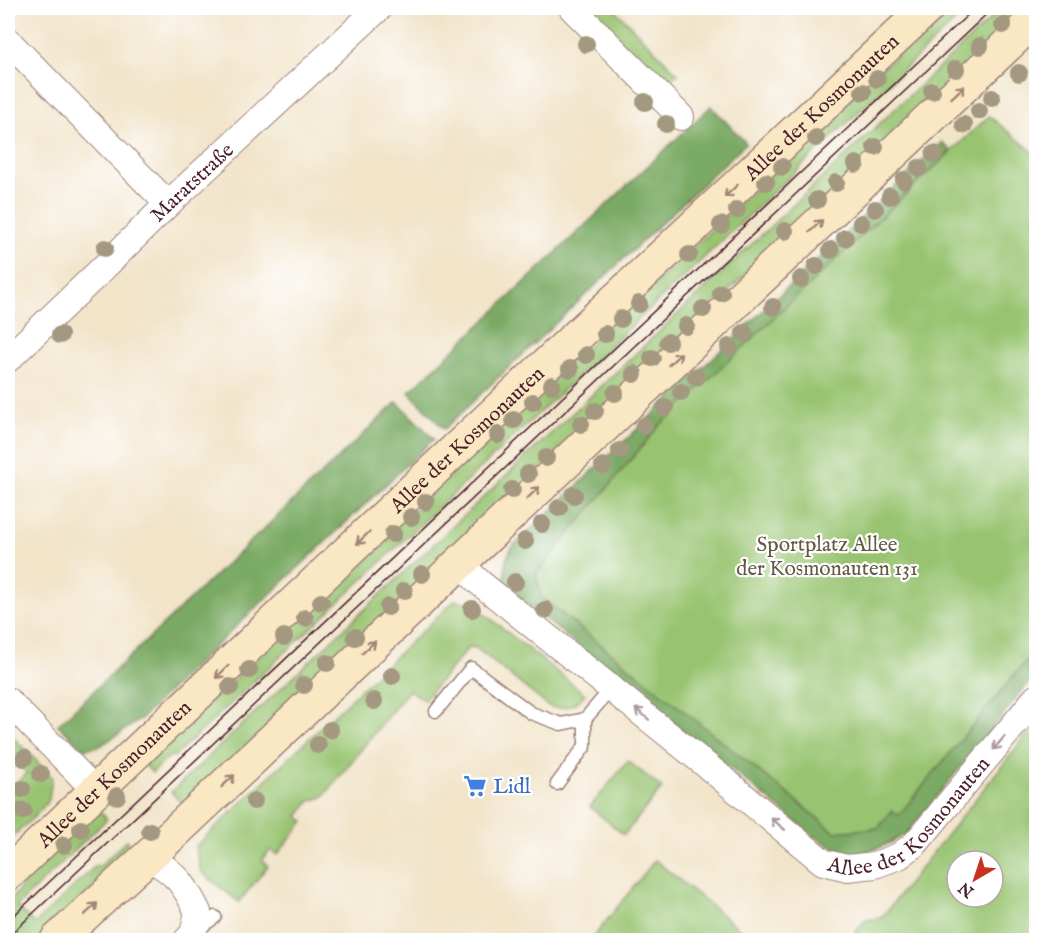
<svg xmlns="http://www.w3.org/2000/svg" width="1044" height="948" font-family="'IM FELL English',serif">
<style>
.green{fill:#98c471;stroke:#71724e;stroke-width:1.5;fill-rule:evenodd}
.forest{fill:#7aaa63;stroke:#626447;stroke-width:1.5}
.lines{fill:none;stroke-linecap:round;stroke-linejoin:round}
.service-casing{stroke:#9e827a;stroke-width:15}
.minor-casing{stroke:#9e827a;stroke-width:28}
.secondary-casing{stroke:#9e827a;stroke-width:36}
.service{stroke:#fff;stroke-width:12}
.minor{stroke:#fff;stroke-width:26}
.secondary{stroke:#fae7c3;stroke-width:33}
.tram{stroke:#4a1f2b;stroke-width:1.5}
.tree{fill:#a49880}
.oneway{stroke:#a28377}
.oneway2{stroke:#ae9aa0}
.labels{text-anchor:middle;stroke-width:4.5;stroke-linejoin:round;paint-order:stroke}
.street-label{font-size:21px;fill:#4a1f2b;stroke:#fff}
.park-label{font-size:21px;fill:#655944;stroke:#fff}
.shop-label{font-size:21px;fill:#366cbe;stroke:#fff;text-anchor:start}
</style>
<rect width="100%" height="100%" fill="#fff"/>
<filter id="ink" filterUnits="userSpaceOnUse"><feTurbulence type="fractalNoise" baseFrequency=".0167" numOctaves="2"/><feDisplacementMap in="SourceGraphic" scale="12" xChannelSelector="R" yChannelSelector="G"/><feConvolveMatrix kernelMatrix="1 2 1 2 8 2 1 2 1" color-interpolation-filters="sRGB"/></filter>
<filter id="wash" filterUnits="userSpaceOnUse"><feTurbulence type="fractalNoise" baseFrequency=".008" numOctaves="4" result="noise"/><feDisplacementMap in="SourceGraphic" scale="24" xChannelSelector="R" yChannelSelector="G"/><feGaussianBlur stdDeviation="1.35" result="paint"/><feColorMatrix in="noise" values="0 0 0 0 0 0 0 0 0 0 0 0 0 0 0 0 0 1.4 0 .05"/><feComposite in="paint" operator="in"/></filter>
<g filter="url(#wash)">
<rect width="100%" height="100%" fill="#f1e4c9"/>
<g class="green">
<path d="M587,8H613L678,74L662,85Z"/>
<path d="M947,8H969L174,757L170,756L152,773L144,764Z"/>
<path d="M1002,8H1028L184,805L171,792Z"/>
<path d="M989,116L1036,154V649L898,816L892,811L878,828L835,832L541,597L536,574L657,428Z"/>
<path d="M455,600L472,604L585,694C575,706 563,711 548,706L476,648L469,647L424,700L409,690L323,797L310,801L298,816L304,821L277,855L270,850L262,860L268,866L239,902L201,872L195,847Z"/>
<path d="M1036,723V940H849L865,920L881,918ZM957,861H993V897H957Z"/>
<path d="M8,732L52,777L49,800L37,814L8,841V791L27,773L8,754Z"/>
<path d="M628,761L662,788L624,835L590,807Z"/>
<path d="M97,808L107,819L17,906L35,924L96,865L99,867L127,840L131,852L39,940H8V903L29,878L62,842Z"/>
<path d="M655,860L753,940H591Z"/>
</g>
<g class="forest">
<path d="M711,106L746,143L444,429L409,392Z"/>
<path d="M942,142L951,151L657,428L536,574L541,597L835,832L878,828L892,811L899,815L1036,649V674L907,833C891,843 864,858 844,852C833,849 824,842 814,836L504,586L506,560L511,548Z"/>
<path d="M397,402L434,439L205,656L140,720L100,746L84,749L58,725Z"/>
</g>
</g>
<g filter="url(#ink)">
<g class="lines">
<g class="service-casing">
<g id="service">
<path d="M436,711L471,668L531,713L561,724L585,719L611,689"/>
<path d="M557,784L585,746V719"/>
<path d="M196,931L215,917"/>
</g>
</g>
<g class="minor-casing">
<g id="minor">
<path d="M572,8L681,117"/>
<path d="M8,41L168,204"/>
<path id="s1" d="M8,359L96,275L168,204L379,8"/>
<path id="s2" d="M459,563L479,582L705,764L823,862L847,868L875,865L899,856L915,844L1036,698"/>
<path d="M8,701L96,791"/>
<path d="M148,857C177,874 183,882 198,912L193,934L187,940"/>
</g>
</g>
<g class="secondary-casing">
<g id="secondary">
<path id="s3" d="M8,874L455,450L927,8"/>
<path d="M57,940L175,832L1036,18"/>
</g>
</g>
<use href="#service" class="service"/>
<use href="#minor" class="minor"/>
<use href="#secondary" class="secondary"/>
<g class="tram">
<path d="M8,921L975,8"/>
<path d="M8,937L993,8"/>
</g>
</g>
<g class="tree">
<circle cx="1003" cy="25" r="9"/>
<circle cx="586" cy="44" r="9"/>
<circle cx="980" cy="46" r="9"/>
<circle cx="956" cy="69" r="9"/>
<circle cx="1019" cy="73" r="9"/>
<circle cx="877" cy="79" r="9"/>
<circle cx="932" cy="91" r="9"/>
<circle cx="863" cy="92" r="9"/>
<circle cx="992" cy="98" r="9"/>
<circle cx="645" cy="102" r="9"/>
<circle cx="979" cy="111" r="9"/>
<circle cx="666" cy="124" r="9"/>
<circle cx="964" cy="125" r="9"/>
<circle cx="816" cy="138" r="9"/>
<circle cx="875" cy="147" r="9"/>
<circle cx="934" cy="154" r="9"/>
<circle cx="856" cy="164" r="9"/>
<circle cx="782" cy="167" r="9"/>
<circle cx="919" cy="168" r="9"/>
<circle cx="904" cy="180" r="9"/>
<circle cx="766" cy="182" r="9"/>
<circle cx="836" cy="183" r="9"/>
<circle cx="890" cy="196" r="9"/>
<circle cx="817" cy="200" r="9"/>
<circle cx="875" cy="209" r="9"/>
<circle cx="737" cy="210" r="9"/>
<circle cx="861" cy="223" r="9"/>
<circle cx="721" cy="225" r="9"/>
<circle cx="785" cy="231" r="9"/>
<circle cx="845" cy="238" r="9"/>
<circle cx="105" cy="248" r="9"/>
<circle cx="831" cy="250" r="9"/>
<circle cx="689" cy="255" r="9"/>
<circle cx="816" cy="266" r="9"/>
<circle cx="801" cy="279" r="9"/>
<circle cx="721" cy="293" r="9"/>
<circle cx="639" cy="304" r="9"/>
<circle cx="773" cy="307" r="9"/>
<circle cx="703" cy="309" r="9"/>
<circle cx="621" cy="319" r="9"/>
<circle cx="686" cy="326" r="9"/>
<circle cx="744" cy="333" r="9"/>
<circle cx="605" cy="334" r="9"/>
<circle cx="60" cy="335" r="9"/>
<circle cx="668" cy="342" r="9"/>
<circle cx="729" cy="347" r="9"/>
<circle cx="586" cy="355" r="9"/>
<circle cx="652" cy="358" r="9"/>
<circle cx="570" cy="369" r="9"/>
<circle cx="634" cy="374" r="9"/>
<circle cx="696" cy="377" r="9"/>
<circle cx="552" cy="385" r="9"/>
<circle cx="681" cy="392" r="9"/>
<circle cx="615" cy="393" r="9"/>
<circle cx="533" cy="402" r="9"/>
<circle cx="665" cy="408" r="9"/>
<circle cx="595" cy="411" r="9"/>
<circle cx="514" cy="420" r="9"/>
<circle cx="581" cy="424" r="9"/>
<circle cx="644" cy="426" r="9"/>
<circle cx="498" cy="435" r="9"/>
<circle cx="620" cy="451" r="9"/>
<circle cx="546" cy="458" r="9"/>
<circle cx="603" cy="466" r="9"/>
<circle cx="528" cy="474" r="9"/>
<circle cx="512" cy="490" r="9"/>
<circle cx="574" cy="495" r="9"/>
<circle cx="426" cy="502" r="9"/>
<circle cx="559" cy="508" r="9"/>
<circle cx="411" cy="517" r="9"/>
<circle cx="542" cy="524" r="9"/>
<circle cx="393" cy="534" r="9"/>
<circle cx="525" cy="541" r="9"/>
<circle cx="422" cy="574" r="9"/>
<circle cx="515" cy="582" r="9"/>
<circle cx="404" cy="591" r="9"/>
<circle cx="321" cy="602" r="9"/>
<circle cx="388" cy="607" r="9"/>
<circle cx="472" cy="609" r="9"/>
<circle cx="545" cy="610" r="9"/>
<circle cx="305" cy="618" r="9"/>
<circle cx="284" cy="637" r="9"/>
<circle cx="355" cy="637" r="9"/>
<circle cx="327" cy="663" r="9"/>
<circle cx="249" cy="670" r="9"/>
<circle cx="392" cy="676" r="9"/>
<circle cx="304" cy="685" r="9"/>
<circle cx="230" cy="687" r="9"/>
<circle cx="374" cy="701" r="9"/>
<circle cx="330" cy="730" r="9"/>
<circle cx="318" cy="745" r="9"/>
<circle cx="24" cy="758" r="9"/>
<circle cx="41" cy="774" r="9"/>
<circle cx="22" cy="789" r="9"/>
<circle cx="117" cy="796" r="9"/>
<circle cx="254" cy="801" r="9"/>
<circle cx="23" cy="811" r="9"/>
<circle cx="81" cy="829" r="9"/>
<circle cx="150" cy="831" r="9"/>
<circle cx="64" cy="845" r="9"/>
</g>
<defs><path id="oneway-shaft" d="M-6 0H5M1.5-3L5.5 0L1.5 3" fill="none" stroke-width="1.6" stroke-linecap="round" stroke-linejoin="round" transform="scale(1.5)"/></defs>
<g class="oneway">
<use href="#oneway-shaft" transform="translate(958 92) rotate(-43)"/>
<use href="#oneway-shaft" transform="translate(731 191) rotate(137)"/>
<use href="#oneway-shaft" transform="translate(816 226) rotate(-43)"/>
<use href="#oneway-shaft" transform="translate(675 359) rotate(-43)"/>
<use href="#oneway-shaft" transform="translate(533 493) rotate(-43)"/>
<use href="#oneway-shaft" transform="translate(363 538) rotate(136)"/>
<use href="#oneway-shaft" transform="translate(369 647) rotate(-43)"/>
<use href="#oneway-shaft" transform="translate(222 672) rotate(136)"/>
<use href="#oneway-shaft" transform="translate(228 781) rotate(-43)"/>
<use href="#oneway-shaft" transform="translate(91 909) rotate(-43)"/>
</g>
<g class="oneway2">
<use href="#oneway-shaft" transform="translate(642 714) rotate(-141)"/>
<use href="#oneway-shaft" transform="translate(999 743) rotate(130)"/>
<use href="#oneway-shaft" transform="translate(778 824) rotate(-140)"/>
</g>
</g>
<defs>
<g id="supermarket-bare" transform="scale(1.8)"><path d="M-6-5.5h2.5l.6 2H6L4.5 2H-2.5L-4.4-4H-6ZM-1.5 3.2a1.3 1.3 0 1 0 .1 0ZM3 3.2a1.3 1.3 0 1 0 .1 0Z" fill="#3f7fe0" stroke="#fff" stroke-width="2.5" paint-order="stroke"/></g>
</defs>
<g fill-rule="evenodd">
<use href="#supermarket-bare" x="475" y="786"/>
</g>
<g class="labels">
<g class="street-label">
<text dy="7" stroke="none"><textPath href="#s3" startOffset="1118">Allee der Kosmonauten</textPath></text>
<text dy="7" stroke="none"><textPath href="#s1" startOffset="255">Maratstraße</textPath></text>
<text dy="7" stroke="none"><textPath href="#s3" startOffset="632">Allee der Kosmonauten</textPath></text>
<text dy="7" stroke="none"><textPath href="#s3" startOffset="146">Allee der Kosmonauten</textPath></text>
<text dy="7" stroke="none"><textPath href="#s2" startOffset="578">Allee der Kosmonauten</textPath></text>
</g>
<g class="park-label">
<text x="827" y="551">Sportplatz Allee<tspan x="827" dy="24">der Kosmonauten 131</tspan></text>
</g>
<g class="shop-label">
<text x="493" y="793">Lidl</text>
</g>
</g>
<rect width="1044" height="948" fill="none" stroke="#fff" stroke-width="30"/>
<g transform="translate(975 879) rotate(219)"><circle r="28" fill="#ffffff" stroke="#b7a5aa" stroke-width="1.5"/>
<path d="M0-4.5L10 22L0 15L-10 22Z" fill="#c8321e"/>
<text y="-9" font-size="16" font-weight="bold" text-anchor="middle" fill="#4a1f2b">N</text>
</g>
</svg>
